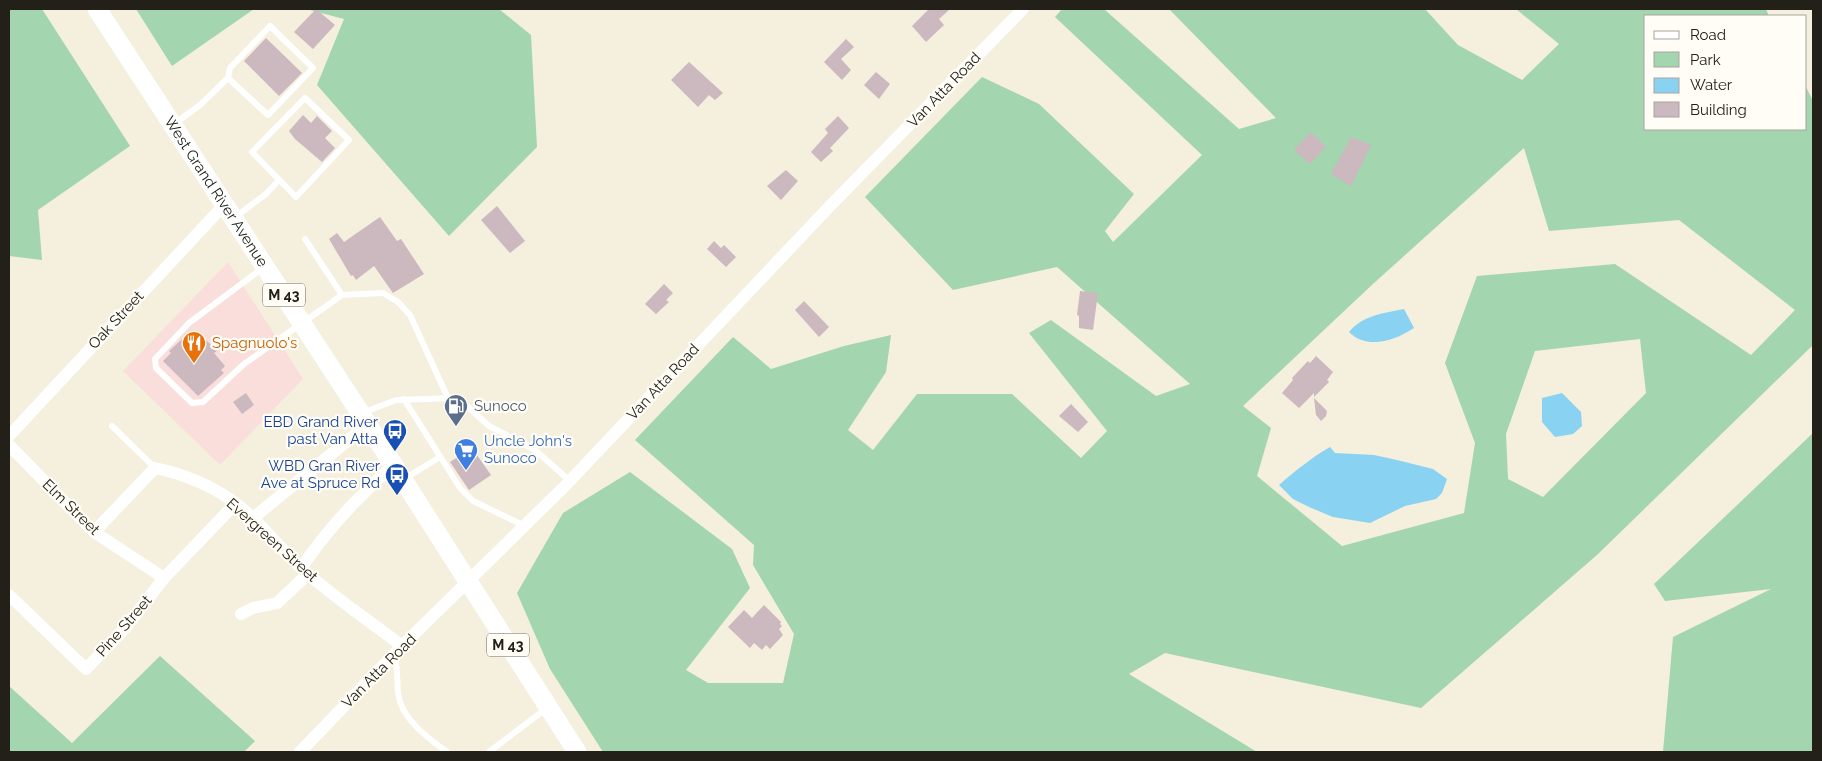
<svg xmlns="http://www.w3.org/2000/svg" width="1822" height="761" font-family="Raleway,sans-serif">
<style>
.commercial{fill:#f9dedb}
.green{fill:#a3d5af;fill-rule:evenodd}
.water{fill:#8ad2f1}
.building{fill:#ccb8bf}
.lines{fill:none;stroke-linecap:round;stroke-linejoin:round}
.service{stroke:#fff;stroke-width:6}
.minor{stroke:#fff;stroke-width:12}
.primary{stroke:#fff;stroke-width:19}
.labels{text-anchor:middle;stroke-width:4.5;stroke-linejoin:round;paint-order:stroke}
.shield{fill:#fffdf6;stroke:#64625b;stroke-width:1}
.shield-label{font-size:14px;font-weight:bold;fill:#222019}
.street-label{font-size:15px;fill:#222019;stroke:#fffdf6}
.food-label{font-size:15px;fill:#c56008;stroke:#fffdf6;text-anchor:start}
.service-label{font-size:15px;fill:#4e5e75;stroke:#fffdf6;text-anchor:start}
.transit-label{font-size:15px;fill:#164399;stroke:#fffdf6;text-anchor:end}
.shop-label{font-size:15px;fill:#366cbe;stroke:#fffdf6;text-anchor:start}
</style>
<rect width="100%" height="100%" fill="#f5efde"/>
<path class="commercial" d="M228,262L303,379L220,465L123,371Z"/>
<g class="green">
<path d="M9,9H42L130,146L38,210L42,260L9,256Z"/>
<path d="M136,9H254L172,66Z"/>
<path d="M306,9H499L531,35L537,147L449,236L317,85L344,19Z"/>
<path d="M1062,9H1104L1239,129L1276,118L1169,9H1425L1458,45L1522,80L1559,44L1516,9H1766L1769,16H1646V129H1806V87L1813,101V345L1598,554L1421,708L1165,653L1129,674L1257,752H603L550,669L517,593L563,513L630,472L732,549L750,588L686,670L708,683H783L794,634L753,565L754,545L635,440L733,337L771,369L844,346L891,335L886,372L848,430L873,450L917,394H1012L1081,458L1107,431L1029,333L1051,320L1156,396L1190,384L1057,267L953,290L865,197L982,77L1039,104L1134,194L1105,231L1113,242L1202,155L1055,17ZM1524,148L1549,231L1679,220L1795,310L1751,355L1615,264L1477,276L1445,363L1475,443L1464,513L1342,546L1257,476L1271,428L1243,406L1374,283ZM1640,339L1646,393L1543,497L1508,479L1506,434L1535,351Z"/>
<path d="M1813,433V752H1663L1673,637L1771,589L1665,601L1654,584Z"/>
<path d="M160,656L255,741L244,752H9V686L72,743Z"/>
</g>
<g class="water">
<path d="M1404,309L1414,328C1394,341 1367,350 1349,332C1363,315 1384,313 1404,309Z"/>
<path d="M1562,393L1581,412L1582,426L1573,434L1555,437L1542,422V398Z"/>
<path d="M1330,447L1335,453L1374,455L1397,460L1433,469L1447,479L1442,493L1436,499L1405,506L1370,523L1333,517L1309,507L1293,499L1279,485C1295,471 1311,458 1330,447Z"/>
</g>
<g class="building">
<path d="M316,9L335,25L313,49L294,32Z"/>
<path d="M929,9H950L939,19L944,25L926,42L912,26Z"/>
<path d="M266,38L302,73L279,96L244,61Z"/>
<path d="M846,39L854,47L841,59L851,70L842,80L824,62Z"/>
<path d="M689,62L723,93L715,100L709,95L698,107L671,80Z"/>
<path d="M876,72L890,84L879,99L864,85Z"/>
<path d="M303,115L311,123L317,116L332,131L325,138L335,148L322,162L295,139L289,131Z"/>
<path d="M838,116L849,128L830,148L833,151L821,162L811,152L828,133L825,129Z"/>
<path d="M1311,132L1326,147L1310,164L1294,150Z"/>
<path d="M1351,137L1371,145L1351,186L1331,174Z"/>
<path d="M786,170L798,181L781,200L767,186Z"/>
<path d="M497,206L525,241L510,253L481,220Z"/>
<path d="M380,217L397,241L401,239L424,274L393,293L374,266L356,280L353,275L351,276L329,239L337,233L344,242Z"/>
<path d="M714,241L721,248L724,245L736,257L726,267L707,249Z"/>
<path d="M664,284L673,293L666,300L669,302L656,314L645,304Z"/>
<path d="M1080,291L1098,293L1093,330L1079,328V316L1077,315Z"/>
<path d="M804,301L829,327L819,337L795,310Z"/>
<path d="M190,332L204,343L206,340L217,351L214,353L225,366L221,370L224,373L198,396L163,361L171,353L169,351Z"/>
<path d="M1316,356L1333,372L1327,380L1329,382L1314,397V393L1299,408L1282,393L1293,380L1292,378L1308,361L1310,363Z"/>
<path d="M246,393L254,405L242,414L233,402Z"/>
<path d="M1314,398L1327,411L1326,416L1321,421L1316,415Z"/>
<path d="M1071,404L1088,422L1078,432L1059,416Z"/>
<path d="M472,448L491,475L469,490L450,462Z"/>
<path d="M764,605L781,622L780,624L782,626L779,629L783,635L770,649L766,645L762,650L754,643L750,648L728,627L744,610L752,618Z"/>
</g>
<g class="lines">
<g class="service">
<path d="M305,98L349,140L296,197L252,152Z"/>
<path d="M174,124L200,105L228,78L268,115L313,68L270,26L230,68L228,78"/>
<path d="M235,217L266,194L279,180"/>
<path d="M305,239L342,295"/>
<path d="M264,267L189,323L155,359L156,368L192,403L203,402L244,364L342,295L383,293L398,302L410,315L448,398"/>
<path d="M404,399L460,488L473,501L525,526"/>
<path d="M362,413L396,400L453,398L467,406L489,426L535,450L570,481"/>
<path d="M112,426L155,468"/>
<path d="M404,479L440,457"/>
<path d="M394,654C398,668 397,680 398,693C401,719 428,738 447,752"/>
<path d="M489,752L547,708"/>
</g>
<g class="minor">
<path d="M9,436L225,204"/>
<path d="M9,445L94,532L164,578"/>
<path d="M253,518L368,424"/>
<path d="M94,532L155,468C193,476 227,492 255,520C273,538 289,558 308,574C338,600 371,622 402,646"/>
<path d="M301,568C328,529 358,496 394,465"/>
<path d="M9,595L86,669L127,626L164,578L235,504"/>
<path d="M241,614L253,608L277,603L308,574"/>
<path d="M300,752L402,646L564,487L828,208L1023,9"/>
</g>
<path class="primary" id="s1" d="M97,9L361,414L577,752"/>
</g>
<defs>
<g id="restaurant-pin" transform="scale(1.25)"><path d="M0 17L-7.5 6A9.5 9.5 0 1 1 7.5 6Z" fill="#e8710a" stroke="#fffdf6"/><path d="M-5-6h1v4h1v-4h1v4h1v-4h1v5L-1.5 .5V6h-2V.5L-5-1ZM5-6V6H3V1.5H1.5Q1.5-4 5-6Z" fill="#fff"/></g>
<g id="fuel-pin" transform="scale(1.25)"><path d="M0 17L-7.5 6A9.5 9.5 0 1 1 7.5 6Z" fill="#5c6f8a" stroke="#fffdf6"/><path d="M-5.5-6h7V0h2V4h1.3V-2.5L3-4.5l.8-.8L6-3V5H2.5V1h-1V6h-7ZM-4.2-4.7v3.2H.2V-4.7Z" fill="#fff"/></g>
<g id="bus-pin" transform="scale(1.25)"><path d="M0 17L-7.5 6A9.5 9.5 0 1 1 7.5 6Z" fill="#1a4fb4" stroke="#fffdf6"/><path d="M-5-6H5V4H4V6H2V4H-2V6H-4V4H-5ZM-3.5-4V0h7V-4ZM-3.5 1.2v1.5H-2V1.2ZM2 1.2v1.5H3.5V1.2Z" fill="#fff"/></g>
<g id="supermarket-pin" transform="scale(1.25)"><path d="M0 17L-7.5 6A9.5 9.5 0 1 1 7.5 6Z" fill="#3f7fe0" stroke="#fffdf6"/><path d="M-6-5.5h2.5l.6 2H6L4.5 2H-2.5L-4.4-4H-6ZM-1.5 3.2a1.3 1.3 0 1 0 .1 0ZM3 3.2a1.3 1.3 0 1 0 .1 0Z" fill="#fff"/></g>
</defs>
<g fill-rule="evenodd">
<use href="#restaurant-pin" x="194" y="343"/>
<use href="#fuel-pin" x="456" y="406"/>
<use href="#bus-pin" x="395" y="431"/>
<use href="#supermarket-pin" x="466" y="450"/>
<use href="#bus-pin" x="397" y="475"/>
</g>
<g class="labels">
<g class="shield">
<rect x="263" y="283.5" width="42" height="23" rx="4"/>
<rect x="487" y="633.5" width="42" height="23" rx="4"/>
</g>
<g class="shield-label">
<text x="284" y="300">M 43</text>
<text x="508" y="650">M 43</text>
</g>
<g class="street-label">
<text transform="translate(944 90) rotate(-46)" y="5">Van Atta Road</text>
<text dy="5" stroke="none"><textPath href="#s1" startOffset="218">West Grand River Avenue</textPath></text>
<text transform="translate(116 320) rotate(-47)" y="5">Oak Street</text>
<text transform="translate(663 382) rotate(-47)" y="5">Van Atta Road</text>
<text transform="translate(71 507) rotate(44)" y="5">Elm Street</text>
<text transform="translate(272 540) rotate(42)" y="5">Evergreen Street</text>
<text transform="translate(124 626) rotate(-49)" y="5">Pine Street</text>
<text transform="translate(379 671) rotate(-45)" y="5">Van Atta Road</text>
</g>
<g class="food-label">
<text x="212" y="348">Spagnuolo's</text>
</g>
<g class="service-label">
<text x="474" y="411">Sunoco</text>
</g>
<g class="transit-label">
<text x="378" y="427">EBD Grand River<tspan x="378" dy="17">past Van Atta</tspan></text>
<text x="380" y="471">WBD Gran River<tspan x="380" dy="17">Ave at Spruce Rd</tspan></text>
</g>
<g class="shop-label">
<text x="484" y="446">Uncle John's<tspan x="484" dy="17">Sunoco</tspan></text>
</g>
</g>
<rect width="1822" height="761" fill="none" stroke="#222019" stroke-width="20"/>
<rect x="1644" y="15" width="162" height="115" fill="#fffdf6" stroke="#a7a59e"/>
<rect x="1654" y="31" width="25" height="8" fill="#ffffff" stroke="#a7a59e"/>
<text x="1690" y="40" font-size="15" fill="#222019">Road</text>
<rect x="1654" y="52" width="25" height="15" fill="#a3d5af" stroke="#a7a59e"/>
<text x="1690" y="65" font-size="15" fill="#222019">Park</text>
<rect x="1654" y="78" width="25" height="15" fill="#8ad2f1" stroke="#a7a59e"/>
<text x="1690" y="90" font-size="15" fill="#222019">Water</text>
<rect x="1654" y="102" width="25" height="15" fill="#ccb8bf" stroke="#a7a59e"/>
<text x="1690" y="115" font-size="15" fill="#222019">Building</text>
</svg>
